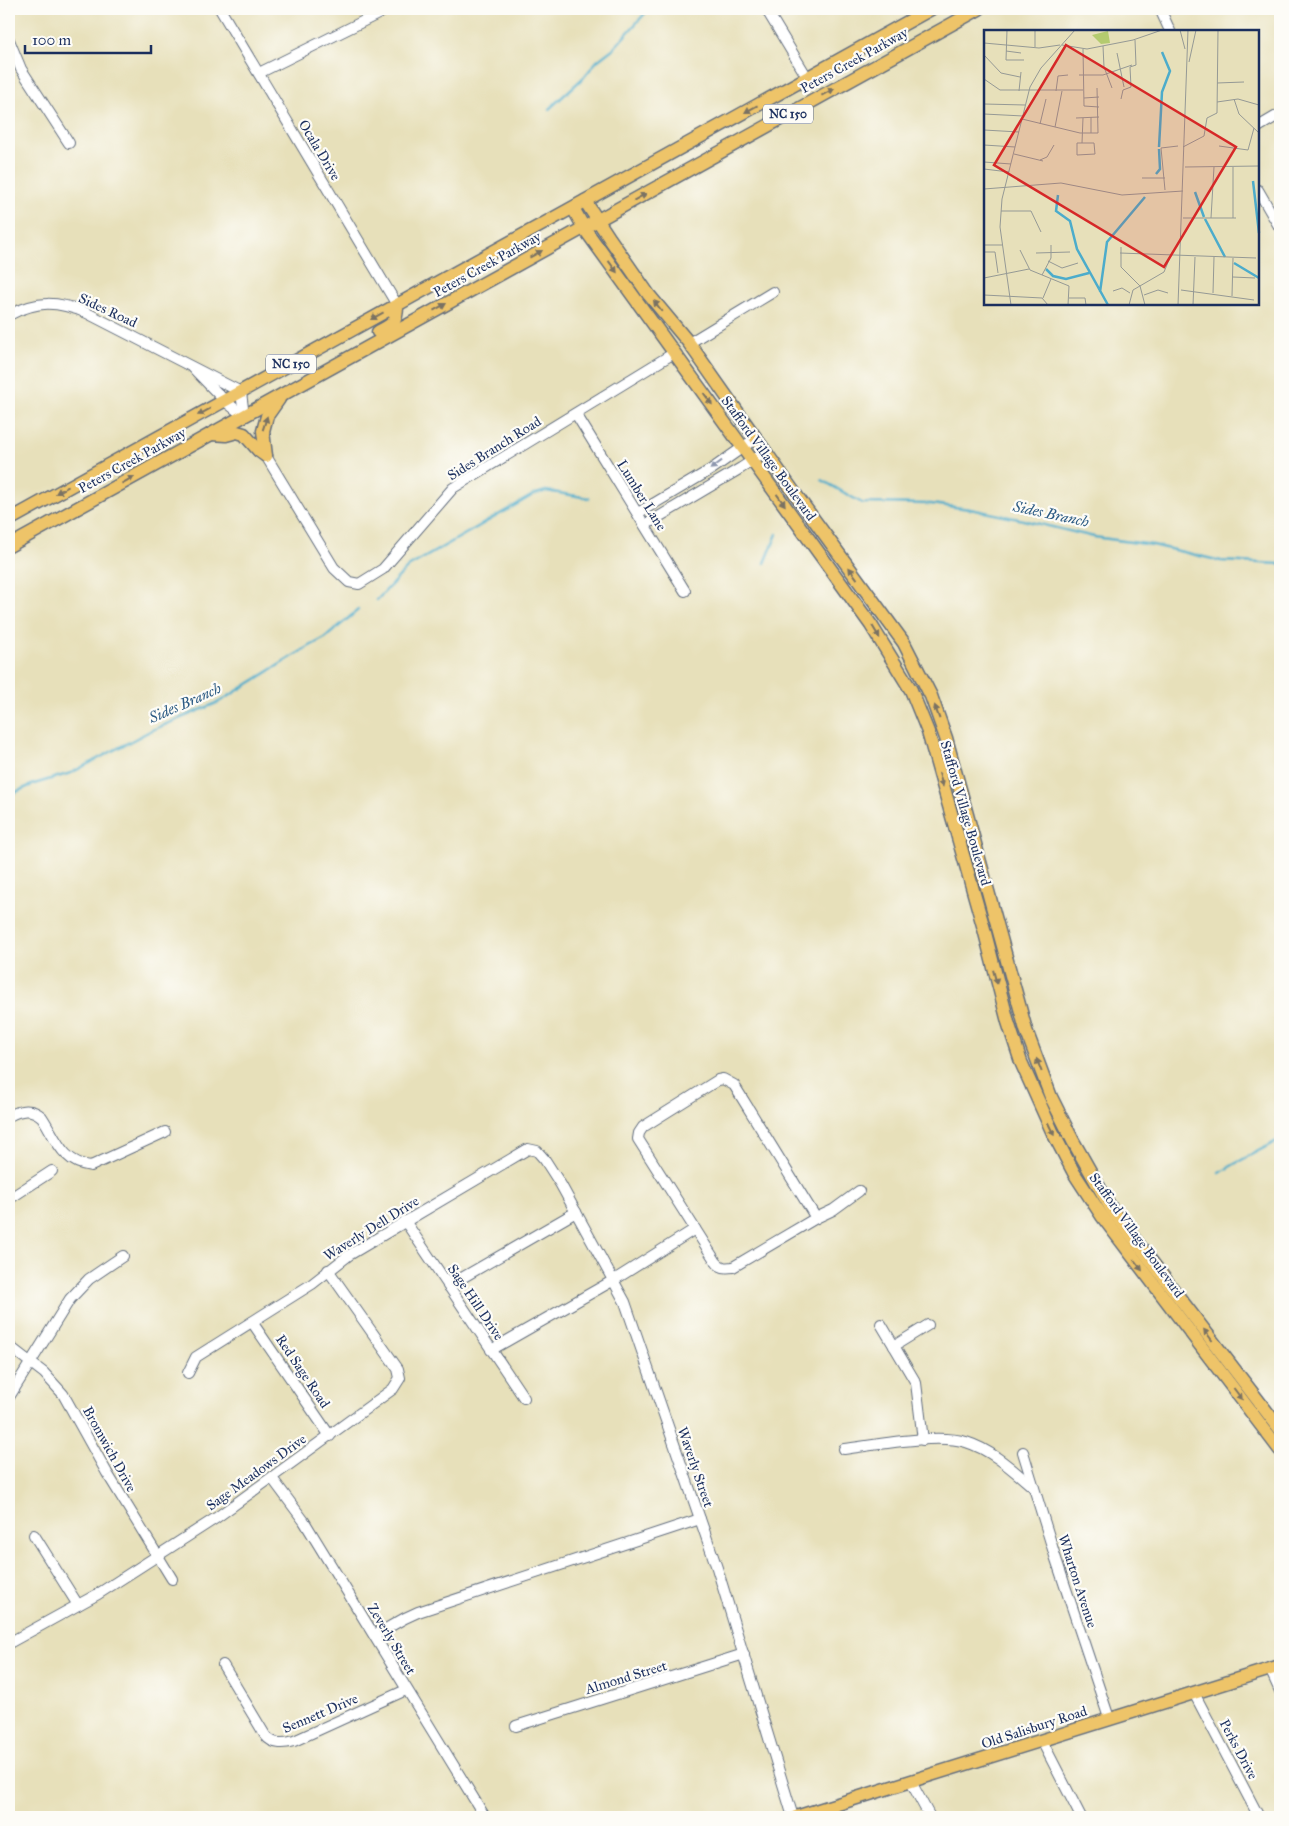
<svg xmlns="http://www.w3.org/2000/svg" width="1289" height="1826" font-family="'IM FELL Great Primer',serif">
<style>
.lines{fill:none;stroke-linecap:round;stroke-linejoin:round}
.stream{stroke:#4caccb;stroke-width:2.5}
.minor-casing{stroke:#626d7e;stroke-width:12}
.major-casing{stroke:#626d7e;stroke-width:15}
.minor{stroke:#fff;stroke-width:10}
.major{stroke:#eec469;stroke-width:12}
.oneway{fill:#7a7263}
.oneway2{fill:#8d97ae}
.labels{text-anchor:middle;stroke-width:4.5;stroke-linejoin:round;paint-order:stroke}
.shield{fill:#fdfcf7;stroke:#5f6c8c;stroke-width:1}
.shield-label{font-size:12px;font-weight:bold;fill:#1b2f5e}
.street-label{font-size:14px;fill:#1b2f5e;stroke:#fdfcf7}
.water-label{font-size:15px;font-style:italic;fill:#2c5b84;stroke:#fdfcf7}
.inset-river{fill:none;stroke:#4caccb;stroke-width:2.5}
.inset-road{fill:none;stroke:#959995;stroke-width:1}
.view{fill:#d62828;fill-opacity:0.15;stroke:#d62828;stroke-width:2.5}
.inset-edge{fill:none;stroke:#1b2f5e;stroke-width:2.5}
</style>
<rect width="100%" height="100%" fill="#fdfcf7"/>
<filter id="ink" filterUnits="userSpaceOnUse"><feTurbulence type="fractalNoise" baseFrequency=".02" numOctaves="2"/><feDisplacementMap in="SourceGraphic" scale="10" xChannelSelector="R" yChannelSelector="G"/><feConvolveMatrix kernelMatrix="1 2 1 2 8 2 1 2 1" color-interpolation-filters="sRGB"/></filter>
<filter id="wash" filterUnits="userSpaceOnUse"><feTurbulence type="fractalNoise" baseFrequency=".0096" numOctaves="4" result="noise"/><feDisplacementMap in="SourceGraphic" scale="20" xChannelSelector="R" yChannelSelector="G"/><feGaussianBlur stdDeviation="1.12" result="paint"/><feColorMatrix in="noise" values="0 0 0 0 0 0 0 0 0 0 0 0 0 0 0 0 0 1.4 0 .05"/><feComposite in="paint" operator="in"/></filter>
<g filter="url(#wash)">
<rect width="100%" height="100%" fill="#e7e0ba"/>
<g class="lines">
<g class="stream">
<path d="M549,109L584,77L597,61L614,48L649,9"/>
<path d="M822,480L862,503L931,504L970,509L1019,519L1094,537L1153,545L1221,561L1280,564"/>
<path d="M765,563L777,534"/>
<path d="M377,600L408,567L533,495L546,491L589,498"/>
<path d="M9,795L34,784L71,773L150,731L219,702L308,647L325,638L358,610"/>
<path d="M1220,1173C1239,1160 1260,1151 1280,1139"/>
</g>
</g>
</g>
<g filter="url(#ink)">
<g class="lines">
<g class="minor-casing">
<g id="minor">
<path d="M220,9L397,305"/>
<path d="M766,9L807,77"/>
<path d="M1160,9L1170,31"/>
<path d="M9,40L21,69L69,143"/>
<path d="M259,73L388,9"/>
<path d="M1258,127L1280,114"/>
<path d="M1258,190L1280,228"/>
<path d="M9,315C38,300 57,301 87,313L241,392L244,416"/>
<path d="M689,343L773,292"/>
<path d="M195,370L225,401L244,416"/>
<path d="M576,414L685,591"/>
<path d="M266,456L334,568L349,582L359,584L383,569L453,488L674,353"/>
<path d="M638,513L712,469L756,438"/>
<path d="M645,525L741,468L766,452"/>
<path d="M723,1079L734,1085L816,1218L733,1267C725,1268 721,1268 716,1262L638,1139L639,1133L643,1127L718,1080Z"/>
<path d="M9,1116C20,1110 31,1107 42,1117C56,1138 62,1163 91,1166L165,1132"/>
<path d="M9,1199L52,1171"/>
<path d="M816,1218L833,1210L859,1191"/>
<path d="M405,1221L524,1398"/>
<path d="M448,1286L576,1212"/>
<path d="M252,1322L330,1436"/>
<path d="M881,1324L916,1383L923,1440"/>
<path d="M9,1346L44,1373L63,1394L107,1473L172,1579"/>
<path d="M894,1346L928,1325"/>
<path d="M491,1350L614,1280L695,1229"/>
<path d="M188,1373L196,1357L312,1284L349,1255L528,1149L537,1151L545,1160L561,1185L625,1302L717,1568L793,1817"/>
<path d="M9,1397L70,1299L89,1279L123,1256"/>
<path d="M844,1449C876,1445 937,1433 966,1442C992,1450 1013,1470 1033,1487"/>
<path d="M1023,1452L1055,1556L1109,1718"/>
<path d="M272,1478L304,1521L485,1817"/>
<path d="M34,1535L78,1605"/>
<path d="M375,1635L405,1618L418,1612L700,1519"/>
<path d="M9,1643L98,1594L216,1518L393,1389L400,1378L398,1369L328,1270"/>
<path d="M223,1665L265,1735C273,1745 283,1744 294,1741L406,1690"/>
<path d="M1270,1669L1280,1691"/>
<path d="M1194,1693L1259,1817"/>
<path d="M516,1726L744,1654"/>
<path d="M1042,1741L1081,1817"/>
<path d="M911,1782L930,1817"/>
</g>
</g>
<g class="major-casing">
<g id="major">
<path d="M585,201L610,239L649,295L689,343L796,495L904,643L931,696L946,738L1026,1030L1051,1097L1073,1141L1112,1210L1280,1429"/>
<path d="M573,208L584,228L871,625L911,690L928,732L984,929L1008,1022L1021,1062L1052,1131L1074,1173L1102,1216L1280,1450"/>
<path d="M378,332C393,324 397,323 397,305"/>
<path d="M211,434L226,435L237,432L244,434L259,451L266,456"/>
<path d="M266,456L263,431L267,416L279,399"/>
<path d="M9,520L931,9"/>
<path d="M9,546L979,9"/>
<path d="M796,1817L1280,1666"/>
</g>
</g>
<use href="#minor" class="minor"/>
<use href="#major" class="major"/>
</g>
<defs><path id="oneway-solid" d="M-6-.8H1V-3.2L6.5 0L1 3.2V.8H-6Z" transform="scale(1.25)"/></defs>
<g class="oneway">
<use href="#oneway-solid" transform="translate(828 92) rotate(-28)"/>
<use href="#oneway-solid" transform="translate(751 109) rotate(151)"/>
<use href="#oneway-solid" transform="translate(640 197) rotate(-29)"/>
<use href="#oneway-solid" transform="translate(536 254) rotate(-29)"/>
<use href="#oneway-solid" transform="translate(613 267) rotate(54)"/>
<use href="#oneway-solid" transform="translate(658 306) rotate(-129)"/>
<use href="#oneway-solid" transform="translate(440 307) rotate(-29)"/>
<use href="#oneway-solid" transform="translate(377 316) rotate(151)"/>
<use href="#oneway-solid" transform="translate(708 399) rotate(54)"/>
<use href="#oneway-solid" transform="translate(204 412) rotate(152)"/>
<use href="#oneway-solid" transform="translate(265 423) rotate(-72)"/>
<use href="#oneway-solid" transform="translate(128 480) rotate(-29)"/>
<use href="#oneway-solid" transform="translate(62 490) rotate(151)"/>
<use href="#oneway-solid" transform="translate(781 500) rotate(54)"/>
<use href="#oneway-solid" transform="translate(853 573) rotate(-126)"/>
<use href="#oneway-solid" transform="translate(876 632) rotate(59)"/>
<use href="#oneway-solid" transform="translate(937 712) rotate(-110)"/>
<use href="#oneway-solid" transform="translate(941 780) rotate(74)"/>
<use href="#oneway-solid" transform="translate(995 977) rotate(75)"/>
<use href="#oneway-solid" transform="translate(1039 1065) rotate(-111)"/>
<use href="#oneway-solid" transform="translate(1051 1129) rotate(64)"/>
<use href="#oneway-solid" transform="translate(1138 1265) rotate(52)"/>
<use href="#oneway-solid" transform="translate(1208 1335) rotate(-127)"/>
<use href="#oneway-solid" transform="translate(1238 1394) rotate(53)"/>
</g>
<use class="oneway2" href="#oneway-solid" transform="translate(716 465) rotate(144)"/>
</g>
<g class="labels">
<g class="shield">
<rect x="763" y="104.5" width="50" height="19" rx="4"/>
<rect x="266" y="354.5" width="50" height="19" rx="4"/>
</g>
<g class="shield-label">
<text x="788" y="118">NC 150</text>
<text x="291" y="368">NC 150</text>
</g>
<g class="street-label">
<text transform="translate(854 60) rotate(-29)" y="5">Peters Creek Parkway</text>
<text transform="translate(320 150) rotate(59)" y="5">Ocala Drive</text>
<text transform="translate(487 264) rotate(-29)" y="5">Peters Creek Parkway</text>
<text transform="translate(108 310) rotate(25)" y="5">Sides Road</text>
<text transform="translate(494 448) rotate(-32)" y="5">Sides Branch Road</text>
<text transform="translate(769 458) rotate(54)" y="5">Stafford Village Boulevard</text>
<text transform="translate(132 460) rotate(-29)" y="5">Peters Creek Parkway</text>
<text transform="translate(642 495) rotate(58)" y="5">Lumber Lane</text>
<text transform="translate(966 813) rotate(74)" y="5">Stafford Village Boulevard</text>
<text transform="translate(371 1228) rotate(-32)" y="5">Waverly Dell Drive</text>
<text transform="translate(1137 1235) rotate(54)" y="5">Stafford Village Boulevard</text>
<text transform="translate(476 1302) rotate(56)" y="5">Sage Hill Drive</text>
<text transform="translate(303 1371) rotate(56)" y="5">Red Sage Road</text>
<text transform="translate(110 1449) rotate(61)" y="5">Bromwich Drive</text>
<text transform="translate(696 1467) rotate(71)" y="5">Waverly Street</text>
<text transform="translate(256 1472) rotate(-36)" y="5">Sage Meadows Drive</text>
<text transform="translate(1078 1581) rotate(72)" y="5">Wharton Avenue</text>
<text transform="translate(392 1639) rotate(59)" y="5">Zeverly Street</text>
<text transform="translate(626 1677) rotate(-17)" y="5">Almond Street</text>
<text transform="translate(320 1713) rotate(-23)" y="5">Sennett Drive</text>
<text transform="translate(1034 1727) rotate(-18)" y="5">Old Salisbury Road</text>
<text transform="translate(1239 1749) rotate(62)" y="5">Perks Drive</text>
</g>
<g class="water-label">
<text transform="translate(1051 514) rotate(12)" y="5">Sides Branch</text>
<text transform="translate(185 703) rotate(-24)" y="5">Sides Branch</text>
</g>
</g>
<g transform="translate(984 30)">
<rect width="275" height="275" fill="#e7e0ba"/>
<path d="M124,1L126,13L117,14L108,5Z" fill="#b4cb6f"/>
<path class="inset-river" d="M175,117L178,62L186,41L178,22M172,144L176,139L175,119M269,151L275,203M211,162L220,187M74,165L72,181L86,191L93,219L124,275M221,189L241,227M250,233L275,248M62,239L69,246L82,249L105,243M116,262L123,212L161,167"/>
<path class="inset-road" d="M23,0L22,30H40M51,0V17M196,0L201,19M0,13L55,18L76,15M78,15L103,19L149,10L178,0M119,16L120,37L128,58M99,19L100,76L115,77M22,21L37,23M133,23L140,57M0,25L17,43L36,47M205,32L212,0M95,45H119L148,35M0,49L16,60H99M233,53L260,52M275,57V78M35,61L37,42M72,61L74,46L84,45M100,68L115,67M137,69L139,60L147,57L146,37L152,35L151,10M250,69L255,84L275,103M233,72L254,69L275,75M0,74L41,75M0,84L39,86M92,88L115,87M38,89L96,103H114L113,58M56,94L62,69M71,97L78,61M0,100L35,102M107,103V87M93,113H110L111,124L93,125ZM98,113L99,88M0,115L31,117M235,116L264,120L270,98M199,117L220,106L223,88L233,83L234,0M30,124L59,131M56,130L63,127L70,115M0,132L27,134M201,137L275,136M0,139L25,142M158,148H181M0,159L77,153L138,165L199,161M181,160L177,118L194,116M17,181H47L57,202M199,188H252M227,188L230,137M249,188V137M0,215H18M137,217V237L156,256L161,275M36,220L46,240L85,256L84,275M0,222H11L14,243M52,223L86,222M136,223L272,228M64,231L78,238L94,233M58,245L67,228V215M249,247L271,248M0,248L45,239M197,260L270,270M129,261L138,258L146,263M229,263L230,227M0,265L58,268L64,275M160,265L174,260L184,263M248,266L249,228M59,268L67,249M85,268H101L102,275M27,275L16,197L18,169L46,57L57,38L91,0M145,275L149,260L180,242L187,225M194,275L204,0M209,275L211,227"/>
<path class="view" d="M82,15L252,117L180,237L10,135Z"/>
<rect width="275" height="275" class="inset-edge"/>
</g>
<rect width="1289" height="1826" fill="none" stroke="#fdfcf7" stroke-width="30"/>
<path d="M25 45v8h126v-8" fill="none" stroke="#1b2f5e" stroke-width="2.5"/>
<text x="32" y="45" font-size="15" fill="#1b2f5e" stroke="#fdfcf7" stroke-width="4" paint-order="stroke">100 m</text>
</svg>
